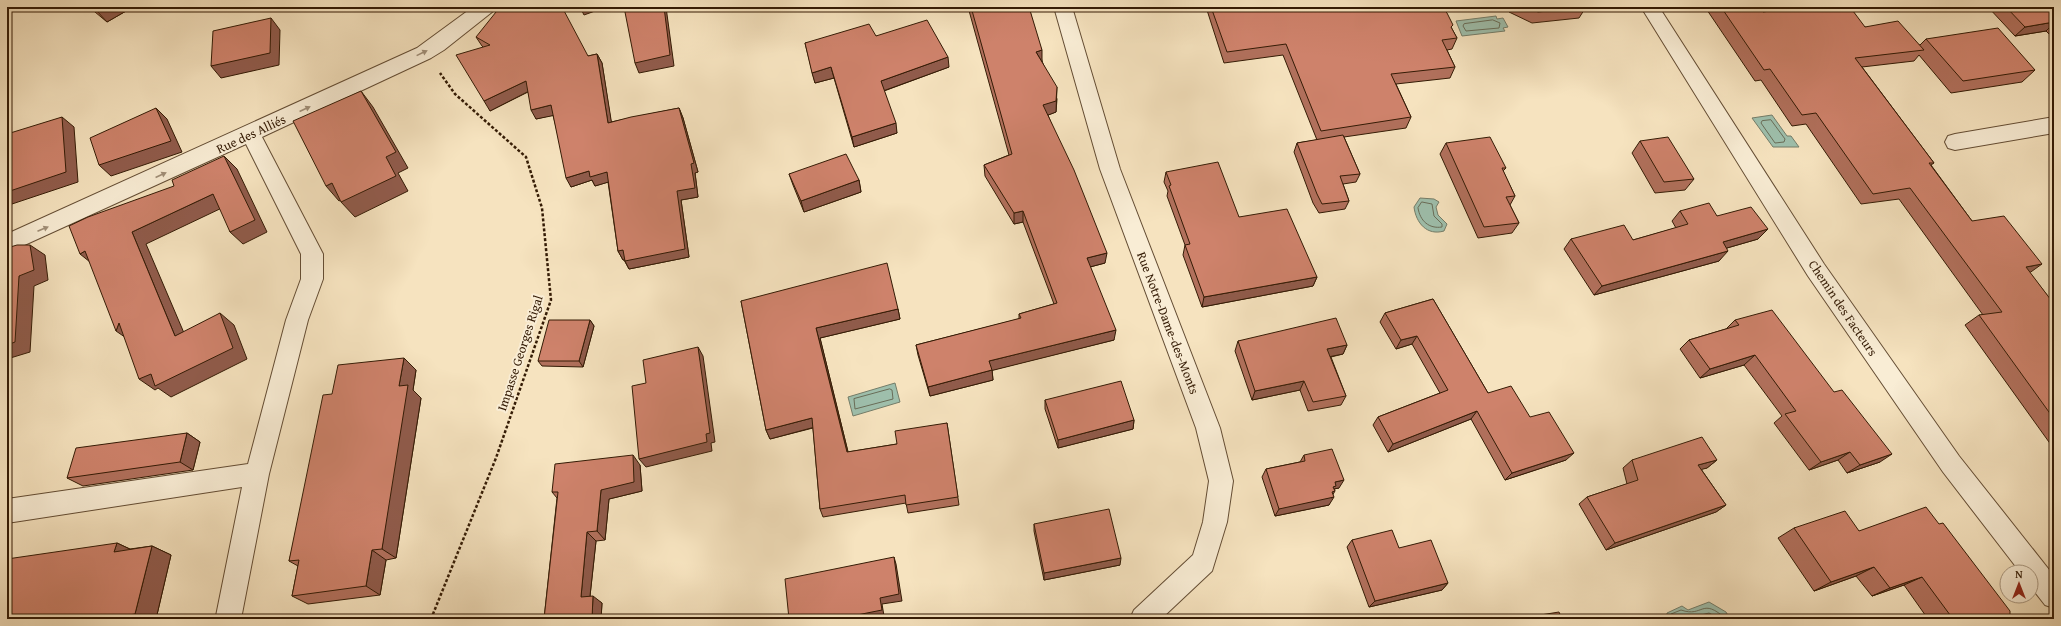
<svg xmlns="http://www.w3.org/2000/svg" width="2061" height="626" viewBox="0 0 2061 626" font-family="'Gentium Book Plus',serif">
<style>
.water{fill:#9ebfac;stroke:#747d69}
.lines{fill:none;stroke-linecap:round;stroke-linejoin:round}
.shore{stroke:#696d58;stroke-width:1}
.minor-casing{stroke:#644d34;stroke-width:2}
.path{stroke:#341b05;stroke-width:2.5;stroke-dasharray:3 2;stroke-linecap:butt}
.minor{fill:#f9edd5;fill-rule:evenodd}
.wall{fill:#b1705c;stroke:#341b05}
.shaded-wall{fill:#905b4b;stroke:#341b05}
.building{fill:#ce826b;stroke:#341b05}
.oneway{fill:#a08e77}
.labels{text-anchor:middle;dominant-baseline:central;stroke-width:4;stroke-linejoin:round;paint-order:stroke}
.street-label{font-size:13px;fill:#341b05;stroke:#f9edd5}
</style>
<rect width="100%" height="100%" fill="#f6e3bf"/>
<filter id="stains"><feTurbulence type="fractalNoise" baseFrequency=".005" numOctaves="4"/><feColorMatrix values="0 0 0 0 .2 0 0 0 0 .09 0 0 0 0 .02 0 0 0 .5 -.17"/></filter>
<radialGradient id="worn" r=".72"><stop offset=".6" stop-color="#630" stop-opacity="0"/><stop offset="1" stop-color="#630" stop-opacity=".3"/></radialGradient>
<g class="water">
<path d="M1496,16l1,3 6,-1 5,9 -5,1 2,3 -43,5 -6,-15z"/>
<path d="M1772,115l15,21h4l8,11h-26l-21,-29z"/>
<path d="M1420,198l14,1 5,3 -3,5 2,8 9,9 -3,7c-17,5 -28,-8 -30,-24z"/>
<path d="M895,383l5,19 -47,14 -5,-19z"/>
<path d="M1709,602l17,10 4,7h-63v-6l15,-7 6,4z"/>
</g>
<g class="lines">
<g class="shore">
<path d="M1493,20l7,3 -1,5 -33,3 -3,-5 1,-2z"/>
<path d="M1771,120l14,19 -1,3 -9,1 -14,-20 1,-2z"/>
<path d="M1422,202l10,2 2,12 8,8v3c-13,2 -22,-6 -24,-19z"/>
<path d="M890,389l2,1 1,9 -38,10 -1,-10z"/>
<path d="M1671,619v-5l10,-4c23,8 20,-14 45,9"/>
<path d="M1676,619l4,-3 9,2 20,-5 11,6"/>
</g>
<defs>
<g id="minor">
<path d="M473,7h21l-2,5 -48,38 -13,8 -169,79 61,117v25l-15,41 -39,154 -28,145h-24l-1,-3 26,-129 -235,36v-24l241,-35 38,-144 15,-41v-25l-55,-110 -239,109v-19l410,-186z"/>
<path d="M1054,7h18l48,162 100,259 13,53 -6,41 -15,49 -51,48h-31l4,-9 59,-55 10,-33 6,-41 -13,-53 -96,-259z"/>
<path d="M1641,7h18l165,257 135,192 95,120v32l-9,-3 -14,-18v-15h-11l-77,-100 -135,-196z"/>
<path d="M2054,117v16l-99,17 -7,-2 -3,-6 3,-6 7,-2z"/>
</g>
</defs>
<use href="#minor" class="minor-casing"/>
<path class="path" d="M431,619l65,-161 55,-158 -9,-92 -16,-51 -71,-63 -15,-21"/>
<use href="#minor" class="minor"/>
</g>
<g class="wall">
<path d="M89,7h44l-26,15z"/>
<path d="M968,7h61l13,54 15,38 -1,13 -8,3 57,148 -15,4 24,73 -122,30 1,10 -63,16 -12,-41 -2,-10 103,-26v-5l35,-10 -31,-82 -9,2 -29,-48 -1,-11 25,-10z"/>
<path d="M1206,7h236l9,20 6,11 -5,11 -5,1 8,17 -5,11 -54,6 15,33 -5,11 -62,9 16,37 -4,8 -13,2 6,17 -4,8 -26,4 -6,-10 -19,-51 3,-9 20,-3 -34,-85 -59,8z"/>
<path d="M1506,7h80l-7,11 -47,5 -23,-11z"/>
<path d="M1705,7h55l3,5 102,15 55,18 6,-6 109,31 -13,12 -71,11 -32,-38 -5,6 -52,6 72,96 -3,2 41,56 58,52 24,31v145l-89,-124 14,-10h4l-84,-116 -38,5 -55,-80 -14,2 -31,-46 -6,1z"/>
<path d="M1988,7h66v32l-8,-8 -31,5z"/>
<path d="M876,36l73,31 -65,24 13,42 -43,14 -20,-69 -19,5 -10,-40z"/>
<path d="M476,37l112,19 9,-2 5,9 9,59 68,-14 4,10 15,54 -3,1 3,24 -17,3 8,57 -60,12 -5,-9h-1l-5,-9 -10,-69 -13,4 -3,-6 -21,7 -18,-72 -17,4 -8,-27 -38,19 -7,-64 -1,-1z"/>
<path d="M1640,141l54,38 -9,11 -30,3 -23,-40z"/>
<path d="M1446,143l60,25 -3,3 12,25 -5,9 9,18 -7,10 -34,5 -38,-84z"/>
<path d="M1166,172l73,45 78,60 -4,9 -111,21 -19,-52 2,-10 -18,-49 1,-5 -4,-9z"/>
<path d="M789,174l70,6 2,12 -57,20 -11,-27z"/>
<path d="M1680,211l37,5 41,23 -31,9 -8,13 -125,34 -30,-46 7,-10 62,1 43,-12 -4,-7z"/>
<path d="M1433,299l55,94 42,24 36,43 -61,20 -34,-61 -83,33 -15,-27 5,-8 62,-24 -28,-49 -16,5 -16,-27 5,-9z"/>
<path d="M741,301l157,8 2,10 -80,19 28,114 49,-8 50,-21 12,82 -51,8 -2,-10 -83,14 -3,-8 -7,-81 -43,11 -4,-9z"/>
<path d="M590,320l4,6 -11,41 -41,-1 -4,-5z"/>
<path d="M1735,320l145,142 -33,11 -9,-13 -29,10 -35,-47 8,-7 -38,-51 -44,13 -20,-29 9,-9 37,-11z"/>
<path d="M1238,341l109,4 -4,9 -12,3 15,39 -5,9 -33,6 -8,-21 -48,10 -17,-49z"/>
<path d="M416,370l-3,20 8,8 -25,160 -10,2 -6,35 -72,9 -16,-8 6,-30 -9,-5 43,-167z"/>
<path d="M1045,400l89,20 -1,9 -75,19 -13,-39z"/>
<path d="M187,433l13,9 -7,28 -110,16 -16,-8z"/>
<path d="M1304,455l35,33 -5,1 -5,16 -54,11 -13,-39 4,-8 34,-7z"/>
<path d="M1632,460h85l-10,8 -6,1 25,36 -10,7 -110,38 -27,-46 8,-7 40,-13 -4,-16z"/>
<path d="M640,465l2,26 -33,8 -4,41 -9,1 -6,55 12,7 -1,16h-57l13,-121 -5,-6z"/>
<path d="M1034,524l86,41 -76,15 -10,-49z"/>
<path d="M1794,528l65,3 151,88h-82l-24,-34 -32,11 -16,-20 -42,15 -36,-53z"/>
<path d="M1352,540l47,8 49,35 -6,7 -73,17 -22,-60z"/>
<path d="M117,543l13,6 22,-3 19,9 -15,64h-149z"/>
</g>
<g class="shaded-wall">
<path d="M102,7h31l-26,15 -11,-12z"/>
<path d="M580,7h26l-22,8z"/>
<path d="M664,7h2l8,59 -35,7 -4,-10z"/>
<path d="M271,18l9,12 -1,35 -58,13 -10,-12z"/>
<path d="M2054,22v1l-8,8 -31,5 10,-9z"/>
<path d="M1042,50v12l-6,-10z"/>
<path d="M597,54l5,9 11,69 -5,-9z"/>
<path d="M948,57l1,10 -66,24 -2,-10z"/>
<path d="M831,67l3,11 -19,5 -3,-10z"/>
<path d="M526,81l5,9 -41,21 -6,-10z"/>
<path d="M1057,87l-1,25 -13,5v-12z"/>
<path d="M361,91l12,16 35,61 -10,5 10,18 -53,26 -14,-15 45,-45z"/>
<path d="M551,105l5,10 -20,4 -5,-9z"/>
<path d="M156,108l11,11 15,33 -71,24 -12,-11z"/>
<path d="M679,108l4,10 15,54 -3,1 3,24 -17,3 8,57 -60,12 -4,-8 52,-70z"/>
<path d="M62,117l12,10 4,55 -69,23v5l-2,1v-19z"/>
<path d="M896,123l1,10 -43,14 -2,-10z"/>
<path d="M224,156l13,13 30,63 -24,12 -13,-12z"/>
<path d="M589,171l18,1 5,9 -17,5 -3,-6 -21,7 -5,-9z"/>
<path d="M859,180l2,12 -57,20 -3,-11z"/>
<path d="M332,183l13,15 -6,3 -13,-15z"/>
<path d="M213,194l13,12 -80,38 44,103 -15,-11 -43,-104z"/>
<path d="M1023,211v11l-9,2v-11z"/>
<path d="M1768,229l-10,10 -45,13 10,-10z"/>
<path d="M30,245l15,10 3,25 -14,6 -4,66 -23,7v-14l12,-69z"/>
<path d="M623,250l5,9 -5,1 -5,-9z"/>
<path d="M85,251l10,15 -15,-12z"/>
<path d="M1728,251l-9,10 -125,34 8,-9z"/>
<path d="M1107,253l-2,10 -19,5 1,-10z"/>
<path d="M2042,264l-14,10 -2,-7z"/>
<path d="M1317,277l-4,9 -111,21 2,-10z"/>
<path d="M898,309l2,10 -80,19 30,122 -3,-8 -31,-124z"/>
<path d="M220,313l14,12 13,34 -76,38 -13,-9 -3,2 -16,-11z"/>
<path d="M590,320l4,6 -11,41 -4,-6z"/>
<path d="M119,323l13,19 -16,-11z"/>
<path d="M1116,330l-2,10 -124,31 -1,-10z"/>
<path d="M1417,336l-5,8 -16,5 5,-9z"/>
<path d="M1347,345l-4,9 -20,4 4,-9z"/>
<path d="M698,347l5,9 12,86 -4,1 1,8 -66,16 -7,-8 67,-25z"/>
<path d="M1755,355l-11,10 -44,13 10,-9z"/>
<path d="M404,358l12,12 -3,20 8,8 -25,160 -14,-9 17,-163z"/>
<path d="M992,370l1,10 -63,16 -2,-9z"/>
<path d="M1304,381l-4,9 -48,10 3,-9z"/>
<path d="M1477,411l-6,8 -83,33 5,-8z"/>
<path d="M812,418l3,9 -45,12 -4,-9z"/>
<path d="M1134,420l-1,9 -75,19v-8z"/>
<path d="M187,433l13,9 -7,28 -13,-8z"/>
<path d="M1850,452l-12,8 -29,10 12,-8z"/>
<path d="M1574,453l-8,7 -61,20 7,-7z"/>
<path d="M1892,454l-12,8 -33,11 13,-8z"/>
<path d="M633,455l7,10 2,26 -33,8 -4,41 -8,-9 4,-41z"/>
<path d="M1717,460l-10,8 -19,5 10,-8z"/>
<path d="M1344,480l-5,8 -5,1 1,2 -4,7 3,-1 -5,8 -54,11 4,-7 56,-27z"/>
<path d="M1726,505l-10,7 -110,38 9,-7z"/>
<path d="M587,532l9,9 -7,64 -8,-8z"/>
<path d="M117,543l19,9h-22z"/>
<path d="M152,546l19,9 -15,64h-9l-12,-5z"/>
<path d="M372,550l14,10 -6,35 -14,-9z"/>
<path d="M894,557l2,7 6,37 -20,3 2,12 -14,3h-33l43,-21z"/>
<path d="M1121,558l-1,7 -76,15v-7z"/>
<path d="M1874,567l-18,9 -42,15 17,-9z"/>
<path d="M1922,577l-18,8 -32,11 18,-8z"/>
<path d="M1448,583l-6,7 -73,17 6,-6z"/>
<path d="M593,596l9,7 -1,16h-9z"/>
</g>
<g class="building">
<path d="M92,7h10l-6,3z"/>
<path d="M500,7h62l26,49 9,-2 11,69 23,-6 48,-9 15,55 -3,1 4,24 -18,3 8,58 -60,12 -2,-11 -5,1 -11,-79 -17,5 -1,-6 -23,7 -15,-73 -20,5 -5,-29 -42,20 -28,-46 34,-10 -14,-8z"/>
<path d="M624,7h40l6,48 -35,8z"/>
<path d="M971,7h58l13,43 -6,2 21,35 -1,14 -13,4 31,65 33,83 -20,5 29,72 -127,31 3,9 -64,17 -12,-42 105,-27 -2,-4 38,-11 -34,-92 -9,2 -30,-48 28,-11z"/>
<path d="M1211,7h231l5,6 6,12 -2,2 6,11 -15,2 13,27 -64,7 20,43 -90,14 -35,-87 -59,8z"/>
<path d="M1527,7h59l-48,5z"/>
<path d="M1721,7h39l3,5 35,-5h52l15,20 33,-6 26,29 -69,8 79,105h-5l43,58 32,-5 38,48 -16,3 28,37v115l-75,-104 23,-3 -92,-124 -37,6 -57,-81 -14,2 -32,-46 -6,1z"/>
<path d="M2006,7h48v15l-29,5z"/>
<path d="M271,18l-1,35 -59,13 2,-35z"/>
<path d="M927,20l21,37 -67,24 15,42 -44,14 -21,-70 -19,6 -7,-30 64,-19 7,12z"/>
<path d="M1998,28l37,42 -72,11 -37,-42z"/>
<path d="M361,91l35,61 -10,5 10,19 -55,26 -9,-19 -6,3 -33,-65z"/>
<path d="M156,108l15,33 -72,24 -9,-27z"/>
<path d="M62,117l4,55 -59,20v-58z"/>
<path d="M1343,135l17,39 -20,2 9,25 -27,3 -5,-10 -20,-51z"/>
<path d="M1490,137l16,31h-4l13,28 -9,1 13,26 -35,4 -38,-84z"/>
<path d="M1668,137l26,42 -30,3 -24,-41z"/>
<path d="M846,154l13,26 -58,21 -12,-27z"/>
<path d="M224,156l31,64 -25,12 -17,-38 -81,38 43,104 45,-23 13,35 -78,38 -4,-12 -12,5 -20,-56 -3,8 -31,-80 -5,3 -11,-28 19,-9 86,-31 -2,-6z"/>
<path d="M1218,162l21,55 48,-8 30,68 -113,20 -19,-52 5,-1 -21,-58 2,-1 -5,-13z"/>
<path d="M1709,203l8,13 34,-9 17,22 -45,13 5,9 -126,35 -31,-47 53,-14 9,15 55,-16 -8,-13z"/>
<path d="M17,245h13l4,25 -15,6 -4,66 -8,3v-97z"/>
<path d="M887,263l11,46 -82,19 31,124 50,-8 -2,-13 52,-8 11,74 -52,8 -1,-10 -85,14 -8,-91 -46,12 -25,-129z"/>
<path d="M1433,299l55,94 23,-7 19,31 19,-5 25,41 -62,20 -35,-62 -84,33 -15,-27 70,-27 -31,-54 -16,4 -16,-27z"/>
<path d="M1772,310l62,82 8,-2 50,64 -32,11 -10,-13 -29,10 -36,-48 11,-3 -41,-56 -45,14 -21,-29 50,-15 -4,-5z"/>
<path d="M1336,318l11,27 -20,4 19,47 -33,6 -9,-21 -49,10 -17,-50z"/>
<path d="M549,320h41l-11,41h-41z"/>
<path d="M698,347l12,86 -4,1 1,8 -68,17 -7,-73 14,-3 -3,-23z"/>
<path d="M404,358l-5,28 9,-1 -26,164 -10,1 -6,36 -74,10 7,-36 -10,1 34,-166 9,-1 6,-29z"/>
<path d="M1121,381l13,39 -76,20 -13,-40z"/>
<path d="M187,433l-7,29 -113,16 9,-30z"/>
<path d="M1702,437l15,23 -19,5 28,40 -111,38 -28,-46 51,-17 -6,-20z"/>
<path d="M1332,449l12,31 -9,2 1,4 -3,1 2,4 -3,1 2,5 -55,12 -13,-40 39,-8 -1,-6z"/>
<path d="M633,455l1,27 -33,8 -4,41 -10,1 -6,65 12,-1 -1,23h-48l14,-127h-6l3,-28z"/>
<path d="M1926,507l13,17 4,-1 67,88v8h-57l-31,-42 -32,11 -16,-21 -43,15 -37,-54 51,-17 14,20z"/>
<path d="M1109,509l12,49 -77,15 -10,-49z"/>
<path d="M1392,530l7,18 32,-8 17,43 -73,18 -23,-61z"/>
<path d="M117,543l-3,9 38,-6 -17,68 -31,5h-97v-60z"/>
<path d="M894,557l5,37 -19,4 2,12 -45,9h-48l-4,-40z"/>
<path d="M1559,612l3,7h-46z"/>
</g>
<defs><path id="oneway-solid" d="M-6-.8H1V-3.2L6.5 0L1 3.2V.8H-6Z"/></defs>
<g class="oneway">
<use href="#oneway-solid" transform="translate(422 53) rotate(-26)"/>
<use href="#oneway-solid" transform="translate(305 109) rotate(-25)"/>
<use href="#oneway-solid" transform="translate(161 175) rotate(-25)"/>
<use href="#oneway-solid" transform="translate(43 229) rotate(-23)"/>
</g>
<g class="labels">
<g class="street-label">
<text transform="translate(251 134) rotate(-25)">Rue des Alliés</text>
<text transform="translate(1843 308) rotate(56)">Chemin des Facteurs</text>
<text transform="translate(1168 323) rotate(69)">Rue Notre-Dame-des-Monts</text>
<text transform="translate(520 353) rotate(-72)">Impasse Georges Rigal</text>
</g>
</g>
<rect width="2061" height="626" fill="none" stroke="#f6e3bf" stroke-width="24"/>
<rect x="8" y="8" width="2045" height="610" fill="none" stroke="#341b05" stroke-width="2"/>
<rect x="12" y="12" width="2037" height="602" fill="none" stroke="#341b05"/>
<g transform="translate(2019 584)"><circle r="19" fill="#f9edd5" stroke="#aa9982"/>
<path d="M0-3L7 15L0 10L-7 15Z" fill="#8f2418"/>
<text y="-6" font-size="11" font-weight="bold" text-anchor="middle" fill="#341b05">N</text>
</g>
<rect width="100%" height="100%" filter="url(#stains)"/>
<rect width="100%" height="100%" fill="url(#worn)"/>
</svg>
